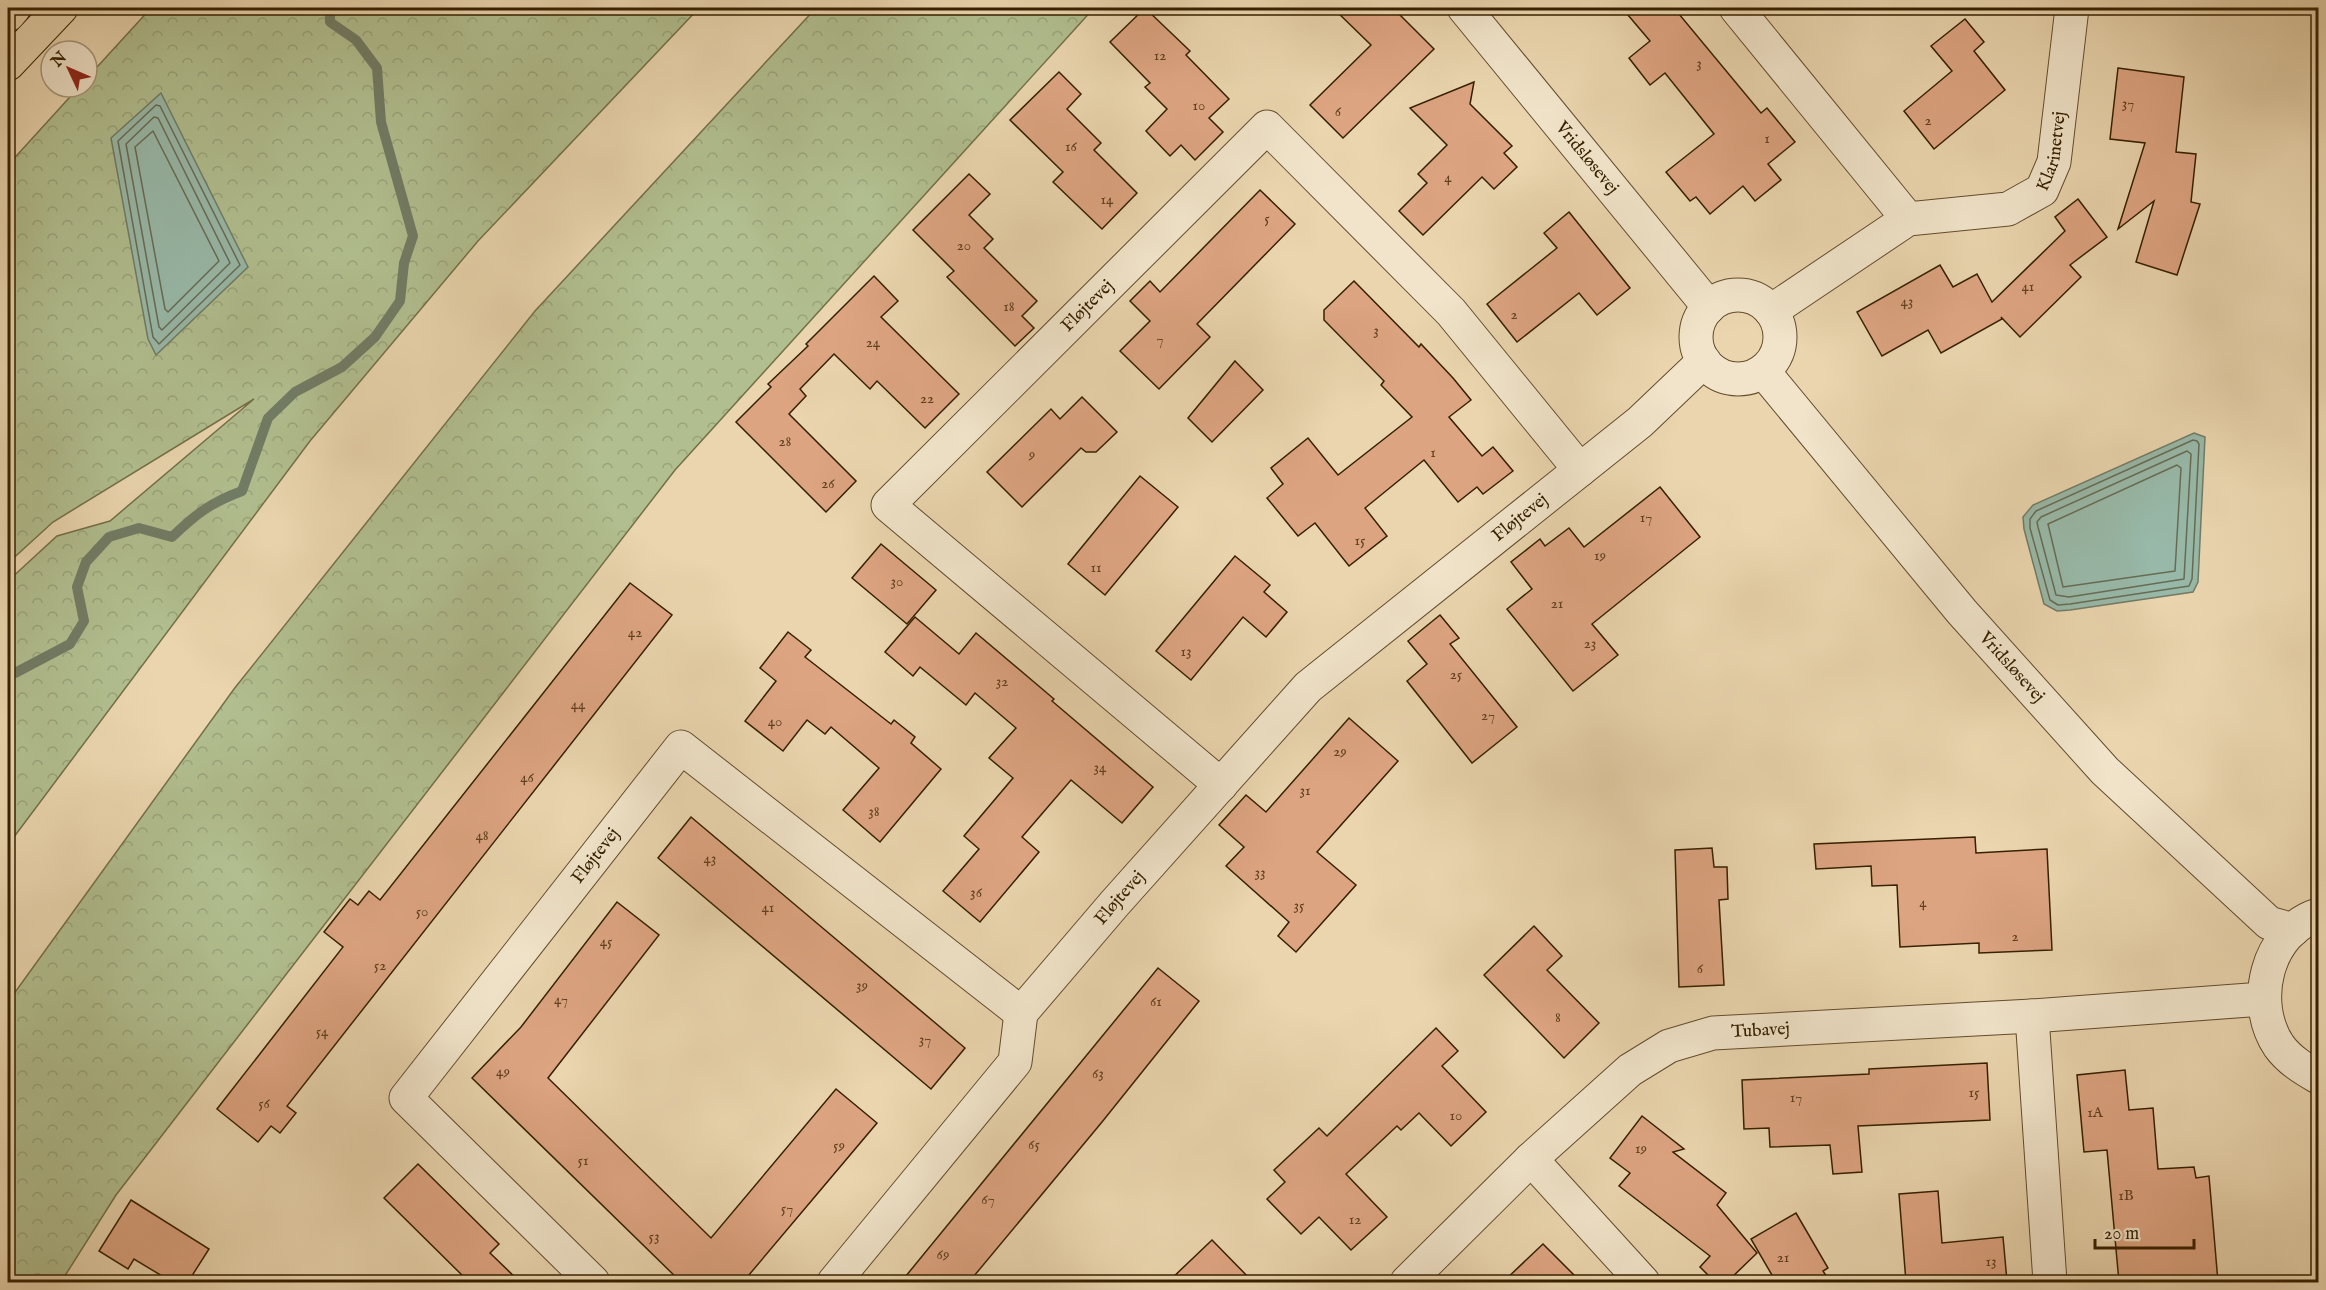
<svg xmlns="http://www.w3.org/2000/svg" width="2326" height="1290" viewBox="0 0 2326 1290" font-family="'IM FELL English',serif">
<style>
.forest{fill:url(#forest-crowns);stroke:#746f48;stroke-width:1.5}
.water{fill:#98b9a9;stroke:#717c65;stroke-width:1.5}
.lines{fill:none;stroke-linecap:round;stroke-linejoin:round}
.shore{stroke:#676c54;stroke-width:1.5}
.stream{stroke:#717c65;stroke-width:10}
.building{fill:#dda481;stroke:#362000;stroke-width:1.5}
.minor-casing{stroke:#634d2c;stroke-width:35}
.highway-casing{stroke:#362000;stroke-width:35}
.minor{stroke:#f1e4ca;stroke-width:33}
.highway{stroke:#ead5ae;stroke-width:33}
.labels{text-anchor:middle;dominant-baseline:central;stroke-width:4.5;stroke-linejoin:round;paint-order:stroke}
.number-label{font-size:15px;fill:#604120}
.street-label{font-size:18px;fill:#362000;stroke:#f1e4ca}
</style>
<defs>
<pattern id="forest-crowns" width="20" height="18" patternUnits="userSpaceOnUse" patternTransform="scale(1.5)"><rect width="20" height="18" fill="#b1be8f"/><path d="M2 6a3 3 0 1 1 6 0M12 15a3 3 0 1 1 6 0" fill="none" stroke="#99a37a"/></pattern>
</defs>
<rect width="100%" height="100%" fill="#ead5ae"/>
<filter id="stains"><feTurbulence type="fractalNoise" baseFrequency=".00333" numOctaves="4"/><feColorMatrix values="0 0 0 0 .2 0 0 0 0 .09 0 0 0 0 .02 0 0 0 .5 -.17"/></filter>
<radialGradient id="worn" r=".72"><stop offset=".6" stop-color="#630" stop-opacity="0"/><stop offset="1" stop-color="#630" stop-opacity=".3"/></radialGradient>
<g class="forest">
<path d="M151,8h548l-221,233 -168,200 -302,404v-264l49,-45 53,-15 144,-122 -201,123 -45,41v-398l71,-78h8v-9z"/>
<path d="M816,8h278l-419,462 -559,725 -55,87h-53v-280l226,-313 301,-378z"/>
</g>
<g class="water">
<path d="M161,93l87,174 -92,88 -8,-16 -37,-201z"/>
<path d="M2194,433l11,4 -7,145 -5,10 -123,18 -13,1 -13,-7 -20,-75 -1,-12 10,-12z"/>
</g>
<g class="lines">
<g class="shore">
<path d="M156,105l4,1 80,159 -81,79 -6,-7 -35,-196z"/>
<path d="M154,117l4,1 72,145 -68,67 -3,-3 -33,-183z"/>
<path d="M153,131l66,130 -51,51 -3,-3 -30,-162z"/>
<path d="M2193,440l4,1 2,3 -7,135 -3,7 -119,18 -12,1 -8,-5 -20,-72v-9l6,-8z"/>
<path d="M2187,451l4,3 -7,125 -115,18 -13,-2 -18,-68 -1,-5 4,-5z"/>
<path d="M2177,465l4,3 -6,103 -112,16 -15,-63z"/>
</g>
<path class="stream" d="M8,674l7,-1 55,-29 14,-23 -7,-34 9,-25 23,-25 30,-9 33,9c24,-23 38,-34 70,-46l26,-73 27,-26 47,-25 33,-30 25,-36 4,-38 9,-27 -32,-114 -4,-54 -21,-28 -26,-18v-14"/>
</g>
<g class="building">
<path d="M1145,8l45,43 -4,4 43,44 -20,19 14,14 -28,28 -14,-15 -11,11 -24,-25 21,-22 -22,-22 5,-4 -40,-41z"/>
<path d="M1333,8h60l41,41 -91,89 -33,-33 61,-60z"/>
<path d="M1622,8h52l87,105 6,-5 28,34 -27,22 13,16 -26,21 -12,-15 -33,28 -14,-17 -6,4 -24,-29 48,-38 -49,-61 -15,12 -21,-27 21,-17z"/>
<path d="M1965,19l19,23 -10,9 31,39 -71,59 -30,-38 48,-40 -21,-25z"/>
<path d="M2118,68l66,9 -8,75 20,2 -5,48 9,2 -23,71 -41,-13 18,-61 -36,28 27,-86 -35,-4z"/>
<path d="M1059,72l22,22 -14,15 34,34 -7,7 43,43 -35,36 -49,-47 10,-10 -53,-52z"/>
<path d="M1474,82l-4,22 42,42 -8,7 13,14 -23,22 -12,-12 -59,58 -24,-24 28,-28 -9,-9 29,-29 -37,-37z"/>
<path d="M969,174l21,20 -21,21 24,24 -9,9 53,53 -15,15 12,12 -19,18 -68,-69 7,-6 -41,-41z"/>
<path d="M1260,190l35,34 -98,100 13,13 -51,52 -39,-38 30,-30 -20,-20 20,-20 10,11z"/>
<path d="M2078,199l29,38 -37,28 11,12 -61,60 -19,-20 1,2 -61,34 -13,-23 -46,26 -25,-44 83,-47 13,22 24,-13 15,28 73,-71 -10,-14z"/>
<path d="M1569,212l61,76 -33,27 -18,-22 -62,49 -30,-38 70,-56 -13,-15z"/>
<path d="M874,276l24,25 -17,16 78,77 -34,34 -48,-47 -7,8 -36,-35 -34,35 6,7 -17,18 67,67 -30,31 -90,-90 35,-35 -3,-3 40,-38 -2,-2z"/>
<path d="M1354,281l65,66 2,-3 32,34 18,22 -22,17 33,39 11,-9 20,24 -30,23 -6,-7 -19,15 -34,-42 -59,48 22,28 -38,30 -34,-43 -17,13 -31,-38 16,-14 -12,-16 37,-30 30,37 74,-58 -31,-32 3,-4 -60,-61v-10z"/>
<path d="M1235,361l28,29 -51,52 -24,-24z"/>
<path d="M1082,397l35,35 -21,20h-10l-5,-4 -59,59 -35,-35 64,-63 9,10z"/>
<path d="M1140,476l38,31 -73,88 -37,-31z"/>
<path d="M1660,487l40,50 -108,87 26,31 -45,36 -66,-82 25,-20 -21,-27 29,-23 5,7 24,-18 15,19z"/>
<path d="M881,544l55,46 -29,34 -55,-46z"/>
<path d="M1235,556l35,29 -6,7 23,20 -21,25 -23,-20 -52,63 -35,-29z"/>
<path d="M630,583l42,32 -385,491 9,7 -16,20 -9,-7 -13,16 -41,-33 126,-162 -19,-15 26,-33 8,6 11,-14 11,9z"/>
<path d="M1440,615l19,23 -9,6 67,83 -45,36 -65,-82 20,-17 -19,-23z"/>
<path d="M915,617l44,37 17,-21 78,66 -2,2 101,86 -31,36 -51,-43 -49,57 17,15 -59,70 -37,-31 36,-42 -15,-13 49,-58 -24,-20 27,-30 -41,-35 -9,12 -46,-38 -7,9 -28,-24z"/>
<path d="M788,632l23,18 -6,7 86,67 3,-4 21,17 -4,6 30,26 -61,73 -37,-32 36,-42 -48,-41 -6,7 -18,-14 -24,31 -38,-30 31,-40 -16,-13z"/>
<path d="M1349,718l49,43 -81,91 39,33 -60,67 -18,-16 11,-14 -63,-56 18,-19 -25,-22 27,-30 20,17z"/>
<path d="M691,817l274,231 -34,41 -273,-231z"/>
<path d="M1975,837l1,16 71,-4 5,101 -73,3v-10l-79,4 -3,-62 -25,1 -1,-20 -55,3 -2,-25z"/>
<path d="M1712,848l2,19h13l1,32 -9,1 5,85 -45,2 -4,-137z"/>
<path d="M617,902l42,33 -111,143 163,160 125,-149 41,34 -134,159h-62l-209,-204 49,-51z"/>
<path d="M1534,926l28,30 -15,14 52,53 -35,35 -80,-83z"/>
<path d="M1158,968l41,33 -97,121 -133,160h-68z"/>
<path d="M1436,1028l22,23 -16,15 44,46 -35,34 -32,-33 -18,17 -4,-4 -51,48 41,43 -36,33 -32,-33 -18,17 -34,-35 18,-17 -11,-12 45,-42 8,8z"/>
<path d="M1987,1063l3,57 -132,6 4,46 -29,2 -3,-29 -60,2 -1,-19 -25,1 -2,-49 127,-6v-5z"/>
<path d="M2125,1070l4,40 24,-2 5,61 36,-2 2,11 13,-2 9,106h-99l-12,-132 -23,2 -7,-77z"/>
<path d="M1642,1116l42,33 -11,3 53,41 -9,12 40,48 -30,29h-12l-15,-15 10,-11 -91,-70 11,-13 -20,-15z"/>
<path d="M418,1164l81,80 -9,9 30,29h-51l-85,-84z"/>
<path d="M1938,1191l4,52 61,-6 4,44 -101,1 -7,-88z"/>
<path d="M131,1200l78,49 -21,33h-16l-38,-23 -6,10 -29,-18z"/>
<path d="M1796,1213l32,55 -5,3 7,11h-54l-25,-43z"/>
<path d="M1212,1240l41,42h-85z"/>
<path d="M1543,1244l38,38h-78z"/>
</g>
<g class="lines">
<defs>
<g id="minor">
<path id="s1" d="M1464,8l245,299"/>
<path d="M1736,8l172,211"/>
<circle cx="1738" cy="337" r="42"/>
<path id="s2" d="M1771,311l137,-92 100,-10 34,-19 12,-28 18,-154"/>
<path id="s3" d="M1763,371l199,241 143,159 164,152 24,7"/>
<path id="s4" d="M1221,785l-333,-280 379,-378 184,185 129,158"/>
<path d="M2318,915c-52,17 -68,88 -39,131 10,14 25,23 39,31"/>
<path d="M2032,1016l18,266"/>
<path d="M1531,1159l112,123"/>
<path id="s5" d="M593,1282l-187,-184 275,-351 340,266"/>
<path id="s6" d="M834,1282l181,-220 6,-49 94,-110 193,-216 332,-265 64,-61"/>
<path id="s7" d="M1407,1282l124,-123 99,-89 39,-24 44,-13 319,-17 231,-17"/>
</g>
<g id="highway">
<path d="M8,15l6,-7"/>
<path d="M8,64l53,-56"/>
</g>
</defs>
<use href="#minor" class="minor-casing"/>
<use href="#highway" class="highway-casing"/>
<use href="#minor" class="minor"/>
<use href="#highway" class="highway"/>
</g>
<g class="labels">
<g class="number-label">
<text x="1160" y="55">12</text>
<text x="1699" y="63">3</text>
<text x="2128" y="103">37</text>
<text x="1199" y="105">10</text>
<text x="1338" y="111">6</text>
<text x="1928" y="120">2</text>
<text x="1767" y="138">1</text>
<text x="1071" y="146">16</text>
<text x="1448" y="177">4</text>
<text x="1107" y="199">14</text>
<text x="1267" y="218">5</text>
<text x="964" y="245">20</text>
<text x="2028" y="286">41</text>
<text x="1907" y="301">43</text>
<text x="1009" y="306">18</text>
<text x="1514" y="314">2</text>
<text x="1376" y="330">3</text>
<text x="1160" y="339">7</text>
<text x="873" y="342">24</text>
<text x="927" y="398">22</text>
<text x="785" y="441">28</text>
<text x="1433" y="452">1</text>
<text x="1032" y="454">9</text>
<text x="828" y="483">26</text>
<text x="1646" y="517">17</text>
<text x="1360" y="540">15</text>
<text x="1600" y="555">19</text>
<text x="1096" y="567">11</text>
<text x="897" y="581">30</text>
<text x="1557" y="603">21</text>
<text x="635" y="632">42</text>
<text x="1590" y="643">23</text>
<text x="1186" y="651">13</text>
<text x="1456" y="674">25</text>
<text x="1002" y="681">32</text>
<text x="578" y="704">44</text>
<text x="1488" y="715">27</text>
<text x="775" y="721">40</text>
<text x="1340" y="751">29</text>
<text x="1100" y="767">34</text>
<text x="527" y="777">46</text>
<text x="1305" y="790">31</text>
<text x="874" y="811">38</text>
<text x="482" y="835">48</text>
<text x="710" y="858">43</text>
<text x="1260" y="872">33</text>
<text x="976" y="892">36</text>
<text x="1923" y="902">4</text>
<text x="1299" y="905">35</text>
<text x="768" y="907">41</text>
<text x="422" y="911">50</text>
<text x="2015" y="936">2</text>
<text x="606" y="941">45</text>
<text x="380" y="965">52</text>
<text x="1700" y="968">6</text>
<text x="862" y="985">39</text>
<text x="561" y="999">47</text>
<text x="1156" y="1001">61</text>
<text x="1558" y="1017">8</text>
<text x="322" y="1031">54</text>
<text x="925" y="1039">37</text>
<text x="503" y="1071">49</text>
<text x="1098" y="1073">63</text>
<text x="1974" y="1092">15</text>
<text x="1796" y="1097">17</text>
<text x="264" y="1103">56</text>
<text x="2095" y="1112">1A</text>
<text x="1456" y="1115">10</text>
<text x="1034" y="1144">65</text>
<text x="839" y="1145">59</text>
<text x="1641" y="1148">19</text>
<text x="583" y="1160">51</text>
<text x="2126" y="1195">1B</text>
<text x="988" y="1199">67</text>
<text x="787" y="1208">57</text>
<text x="1355" y="1219">12</text>
<text x="654" y="1236">53</text>
<text x="943" y="1254">69</text>
<text x="1783" y="1257">21</text>
<text x="1991" y="1261">13</text>
</g>
<g class="street-label">
<text stroke="none"><textPath href="#s2" startOffset="345">Klarinetvej</textPath></text>
<text stroke="none"><textPath href="#s1" startOffset="194">Vridsløsevej</textPath></text>
<text stroke="none"><textPath href="#s4" startOffset="717">Fløjtevej</textPath></text>
<text stroke="none"><textPath href="#s6" startOffset="1040">Fløjtevej</textPath></text>
<text stroke="none"><textPath href="#s3" startOffset="387">Vridsløsevej</textPath></text>
<text stroke="none"><textPath href="#s5" startOffset="570">Fløjtevej</textPath></text>
<text stroke="none"><textPath href="#s6" startOffset="486">Fløjtevej</textPath></text>
<text stroke="none"><textPath href="#s7" startOffset="447">Tubavej</textPath></text>
</g>
</g>
<rect width="2326" height="1290" fill="none" stroke="#ead5ae" stroke-width="30"/>
<rect x="9" y="9" width="2308" height="1272" fill="none" stroke="#362000" stroke-width="3"/>
<rect x="15" y="15" width="2296" height="1260" fill="none" stroke="#362000" stroke-width="1.5"/>
<g transform="translate(69 69) rotate(314)"><circle r="28" fill="#f1e4ca" stroke="#a69679" stroke-width="1.5"/>
<path d="M0-4.5L10 22L0 15L-10 22Z" fill="#8f2418"/>
<text y="-9" font-size="16" font-weight="bold" text-anchor="middle" fill="#362000">N</text>
</g>
<path d="M2095 1239v9h99v-9" fill="none" stroke="#362000" stroke-width="3"/>
<text x="2104" y="1239" font-size="18" fill="#362000" stroke="#f1e4ca" stroke-width="4.5" paint-order="stroke">20 m</text>
<rect width="100%" height="100%" filter="url(#stains)"/>
<rect width="100%" height="100%" fill="url(#worn)"/>
</svg>
